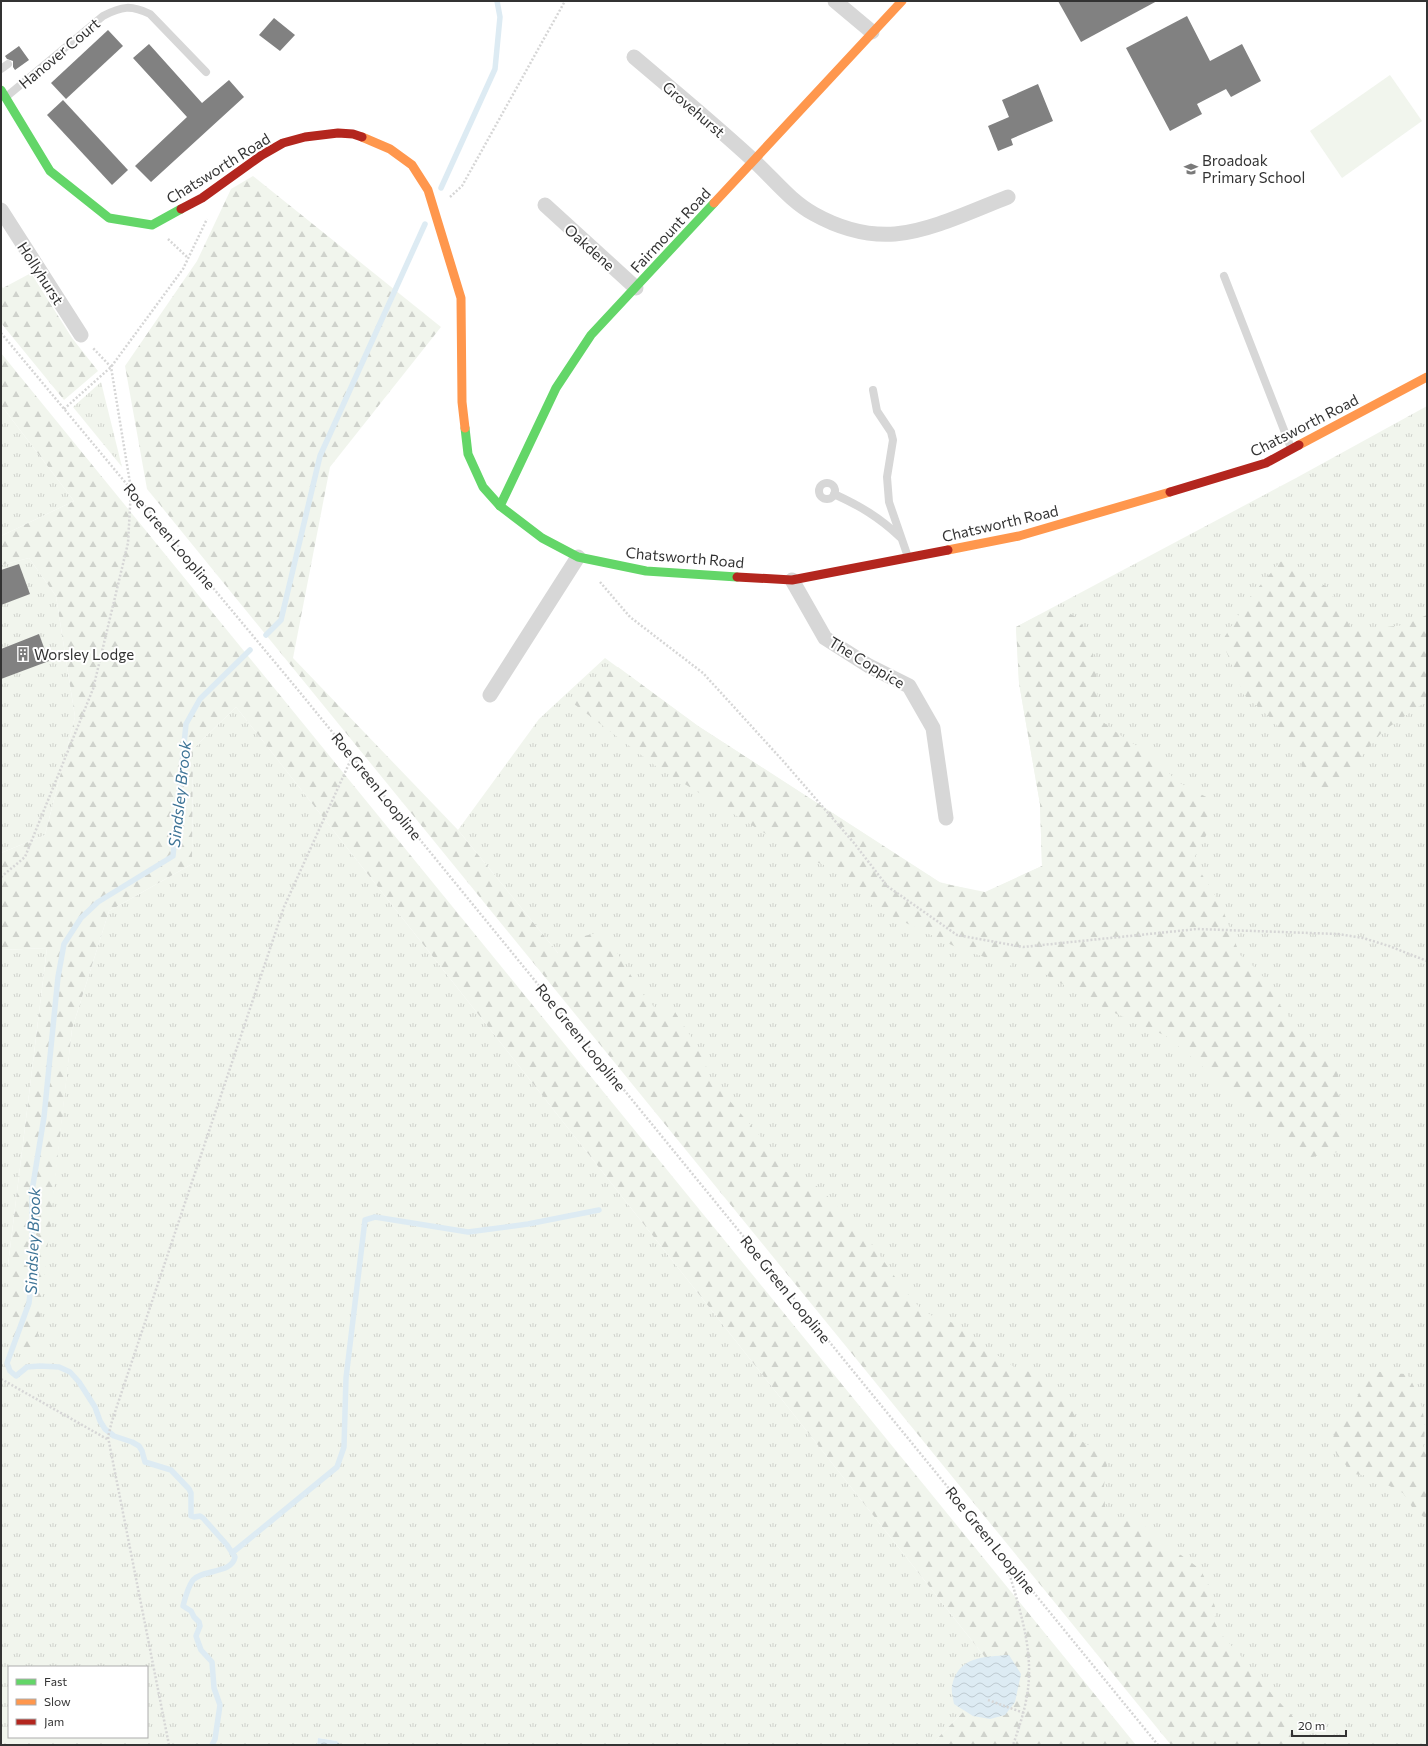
<svg xmlns="http://www.w3.org/2000/svg" width="1428" height="1746" viewBox="0 0 1428 1746" font-family="Commissioner,sans-serif">
<style>
.grass{fill:url(#grass-tufts);fill-rule:evenodd}
.forest{fill:url(#forest-firs)}
.pitch{fill:#f1f5ed}
.water{fill:url(#water-waves)}
.lines{fill:none;stroke-linecap:round;stroke-linejoin:round}
.stream{stroke:#ddebf3;stroke-width:5.5}
.building{fill:#818181}
.path{stroke:#d6d6d6;stroke-width:2.5;stroke-dasharray:2 2;stroke-linecap:butt}
.lane{stroke:#d7d7d7;stroke-width:8}
.street{stroke:#d7d7d7;stroke-width:15}
.fast{stroke:#63d668;stroke-width:9}
.slow{stroke:#ff974d;stroke-width:9}
.jam{stroke:#b3261e;stroke-width:9}
.labels{text-anchor:middle;dominant-baseline:central;stroke-width:4;stroke-linejoin:round;paint-order:stroke}
.street-label{font-size:15px;fill:#333;stroke:#fff}
.poi-label{font-size:15px;fill:#333;stroke:#fff;text-anchor:start}
.water-label{font-size:16px;font-style:italic;fill:#3f7597;stroke:#fff}
</style>
<defs>
<pattern id="grass-tufts" width="24" height="20" patternUnits="userSpaceOnUse"><rect width="24" height="20" fill="#f1f5ed"/><path d="M3 7l-1-3M5 7V3M7 7l1-3M15 17l-1-3M17 17v-4M19 17l1-3" fill="none" stroke="#cfd2cc"/></pattern>
<pattern id="forest-firs" width="22" height="20" patternUnits="userSpaceOnUse"><rect width="22" height="20" fill="#f1f5ed"/><path d="M5 1l3.5 6h-7zM16 11l3.5 6h-7z" fill="#cfd2cc"/></pattern>
<pattern id="water-waves" width="16" height="10" patternUnits="userSpaceOnUse"><rect width="16" height="10" fill="#ddebf3"/><path d="M0 5q4-4 8 0t8 0" fill="none" stroke="#becad1"/></pattern>
</defs>
<rect width="100%" height="100%" fill="#fff"/>
<g class="grass">
<path d="M101,382l21,85 -49,-60z"/>
<path d="M1,405l73,96 -73,35z"/>
<path d="M1427,406v1339h-225l-744,-915 81,-111 66,-61 93,68 241,156 45,11 58,-27 -2,-62 -21,-121 -3,-56 280,-149z"/>
<path d="M29,558l27,38 19,121 -30,118 -44,18v-288z"/>
<path d="M236,707l763,968 -68,70h-590l-4,-4 -19,-3 -1,7h-316v-795l46,-2 -39,317 27,86 37,-322 37,-118 83,-47 1,-115zM9,1667h138v70h-138z"/>
</g>
<g class="forest">
<path d="M253,176l188,151 -111,140 -37,191 165,172 100,123 7,-12 35,-9 18,22 23,38 13,15 21,5 29,45 5,22 15,15 42,49 18,28 21,7 17,12 51,56 32,45 15,17 14,9 15,4 16,9 12,11 40,28 24,5 31,29 3,13 -2,20 15,9 20,7 -4,34 1,20 6,11 31,6 25,27 14,5 19,14 7,13 9,28 -2,11 6,12 28,31 11,16 60,65h-148l-1024,-1256 -22,-123 72,-105 34,-72z"/>
<path d="M31,273l41,65 26,33 -34,29 -63,-77v-37l2,2z"/>
<path d="M1,353l1135,1392h-205l68,-70 -763,-968 -43,42 -1,115 -83,47 -37,118 -36,322 -26,-7 -2,-79 39,-317 -46,2v-97l44,-18 30,-118 -19,-121 -27,-38 -28,7v-29l73,-35 -73,-96z"/>
<path d="M1281,561l22,15 23,10 17,25 9,20 52,-6 23,-10v86l-44,30 -47,55 -16,3 -13,-5 -8,-29 -26,-35 -29,-25 -22,-54 28,-44z"/>
<path d="M1059,607l20,12 13,29 4,26 3,45 25,19 31,19 21,24 34,18v29l-17,32 28,45 19,50 20,17 20,33 27,35 31,32 5,79 -37,7 -37,-36 -37,-26 -29,-29 -37,-31 -58,-26 -97,-55 1,11 -52,-17 -85,-41 -40,-39 -30,-11 -148,-91 -83,-63 3,-11c18,-10 17,-21 41,-26l80,59 243,157 44,9 57,-26 -2,-62 -21,-121 -3,-56 21,-11z"/>
<path d="M1368,1370l20,3 19,1c15,23 21,48 16,75l4,8v10l-4,2 -3,8 7,9v34l-15,-13 -9,-14 -33,-17 -16,-2 -17,-19 -5,-11 3,-16 20,-25z"/>
</g>
<path class="pitch" d="M1390,75l32,46 -80,57 -32,-47z"/>
<g class="water">
<path d="M1009,1655l12,19 -6,28 -10,13 -15,4 -17,-3 -19,-12c-1,-6 -3,-13 -2,-18 6,-30 32,-29 57,-31z"/>
<path d="M318,1738l19,3 4,4h-24z"/>
</g>
<g class="lines">
<g class="stream">
<path d="M441,188l54,-119 5,-52 -3,-16"/>
<path d="M266,635l15,-15 39,-164 105,-232"/>
<path d="M232,1553l105,-86 7,-20 2,-69 19,-158 10,-3 93,15 60,-8 71,-14"/>
<path d="M212,1745l3,-6 5,-34 -6,-17 -2,-26 -11,-12 -4,-11 -1,-3 4,-10 -1,-4 -5,-5 -3,-6 -8,-5c2,-8 5,-19 10,-26 10,-11 39,-6 42,-23l-8,-12 -24,-27 -3,-2 -6,1 -3,-1v-23l-2,-4 -18,-19 -26,-8 -3,-11 -3,-5 -7,-4 -18,-6 -9,-7 -5,-8 -5,-14 -16,-25 -9,-10 -11,-5 -19,-1 -13,1 -11,9 -6,-5 -3,-8 22,-60 3,-28v-84l12,-74 14,-140 6,-33 17,-26 17,-16 75,-46 13,-132 14,-25 50,-49"/>
</g>
</g>
<g class="building">
<path d="M1058,1h99l-76,41z"/>
<path d="M1187,16l23,45 32,-17 19,37 -30,16 -5,-8 -29,15 5,10 -32,17 -44,-83z"/>
<path d="M274,18l21,17 -15,16 -21,-16z"/>
<path d="M108,30l15,16 -57,53 -15,-16z"/>
<path d="M149,44l53,59 27,-23 15,17 -93,85 -16,-16 52,-49 -54,-59z"/>
<path d="M19,46l10,14 -14,10 -2,-3v-6l-6,-2 -2,-3z"/>
<path d="M1038,84l15,37 -42,18 2,6 -15,6 -10,-25 21,-9 -7,-17z"/>
<path d="M63,100l65,70 -16,15 -65,-70z"/>
<path d="M19,564l11,30 -29,11v-35z"/>
<path d="M39,634l10,27 -48,18v-30z"/>
</g>
<g class="lines">
<g class="path">
<path d="M450,197l12,-11 103,-185"/>
<path d="M168,239l20,19"/>
<path d="M1,333l297,357 860,1055"/>
<path d="M64,409l47,-42 72,-98 24,-50"/>
<path d="M600,582l30,35 73,56 81,89 70,81 33,43 70,49 66,12 174,-18 141,5 25,4 26,8 38,15"/>
<path d="M1,877l24,-20 68,-168 35,-146 3,-54 -20,-122 -19,-20"/>
<path d="M1,1379l106,60"/>
<path d="M1005,1559c10,35 25,77 24,114 0,25 -8,49 -16,72"/>
<path d="M988,1700l36,13"/>
<path d="M169,1745l-61,-308 4,-16 172,-514 68,-150"/>
</g>
<g class="lane">
<path d="M1,69l7,-5"/>
<path d="M6,97l97,-81c19,-10 28,-11 47,-2l56,58"/>
<path d="M1224,276l67,172"/>
<path d="M873,390l4,21 14,21 2,8 -6,37 2,25 19,55"/>
<circle cx="827" cy="491" r="8"/>
<path d="M834,494c26,12 45,23 66,43"/>
</g>
<g class="street">
<path d="M835,1l37,31"/>
<path d="M634,57c40,34 80,67 119,103 20,18 37,41 61,54 25,14 53,22 81,20 36,-3 79,-24 113,-37"/>
<path d="M545,205l91,83"/>
<path d="M1,210l80,125"/>
<path d="M792,580l33,58 44,28 40,20 24,42 13,90"/>
<path d="M490,695l88,-138"/>
</g>
<g class="fast">
<path d="M1,90l49,81 59,47 43,7 29,-16"/>
<path d="M465,428l3,26 15,33 17,19 42,32 36,19 68,14 91,6"/>
<path d="M500,506l56,-118 35,-53 123,-132"/>
</g>
<g class="slow">
<path d="M362,137l28,12 22,16 16,25 33,108 1,104 3,26"/>
<path d="M714,203l188,-202"/>
<path d="M1299,445l128,-68"/>
<path d="M948,550l71,-14 151,-44"/>
</g>
<g class="jam">
<path d="M181,209l21,-11 60,-43 21,-12 22,-6 33,-4 15,1 9,3"/>
<path d="M1170,492l96,-29 33,-18"/>
<path d="M737,577l55,3 156,-30"/>
</g>
</g>
<defs>
<symbol id="school-bare" viewBox="-9 -9 18 18"><path d="M0-5L7-2L0 1L-7-2ZM-4 1L0 2.5L4 1V4Q0 6-4 4Z" fill="#7a7a7a" stroke="#fff" stroke-width="2.5" paint-order="stroke"/></symbol>
<symbol id="building-bare" viewBox="-9 -9 18 18"><path d="M-4-6H4V6H1V3H-1V6H-4ZM-2.5-4.3h1.7v1.8h-1.7ZM.8-4.3h1.7v1.8H.8ZM-2.5-1h1.7V.8h-1.7ZM.8-1h1.7V.8H.8Z" fill="#7a7a7a" stroke="#fff" stroke-width="2.5" paint-order="stroke"/></symbol>
</defs>
<g fill-rule="evenodd">
<use href="#school-bare" x="1181" y="159" width="20" height="20"/>
<use href="#building-bare" x="13" y="644" width="20" height="20"/>
</g>
<g class="labels">
<g class="street-label">
<text transform="translate(59 53) rotate(-40)">Hanover Court</text>
<text transform="translate(694 109) rotate(41)">Grovehurst</text>
<text transform="translate(218 168) rotate(-32)">Chatsworth Road</text>
<text transform="translate(670 230) rotate(-47)">Fairmount Road</text>
<text transform="translate(590 247) rotate(42)">Oakdene</text>
<text transform="translate(41 273) rotate(57)">Hollyhurst</text>
<text transform="translate(1304 425) rotate(-27)">Chatsworth Road</text>
<text transform="translate(1000 523) rotate(-13)">Chatsworth Road</text>
<text transform="translate(170 536) rotate(50)">Roe Green Loopline</text>
<text transform="translate(685 557) rotate(5)">Chatsworth Road</text>
<text transform="translate(867 662) rotate(31)">The Coppice</text>
<text transform="translate(377 786) rotate(51)">Roe Green Loopline</text>
<text transform="translate(581 1037) rotate(51)">Roe Green Loopline</text>
<text transform="translate(786 1289) rotate(51)">Roe Green Loopline</text>
<text transform="translate(991 1540) rotate(51)">Roe Green Loopline</text>
</g>
<g class="poi-label">
<text x="1202" y="160">Broadoak<tspan x="1202" dy="17">Primary School</tspan></text>
<text x="34" y="654">Worsley Lodge</text>
</g>
<g class="water-label">
<text transform="translate(179 794) rotate(-84)">Sindsley Brook</text>
<text transform="translate(32 1241) rotate(-88)">Sindsley Brook</text>
</g>
</g>
<rect width="1428" height="1746" fill="none" stroke="#333333" stroke-width="4"/>
<rect x="8" y="1666" width="140" height="72" fill="#ffffff" stroke="#adadad"/>
<rect x="16" y="1679" width="20" height="6" fill="#63d668" stroke="#adadad"/>
<text x="44" y="1686" font-size="12" fill="#333333">Fast</text>
<rect x="16" y="1699" width="20" height="6" fill="#ff974d" stroke="#adadad"/>
<text x="44" y="1706" font-size="12" fill="#333333">Slow</text>
<rect x="16" y="1719" width="20" height="6" fill="#b3261e" stroke="#adadad"/>
<text x="44" y="1726" font-size="12" fill="#333333">Jam</text>
<path d="M1292 1730v6h54v-6" fill="none" stroke="#333333" stroke-width="2"/>
<text x="1298" y="1730" font-size="12" fill="#333333" stroke="#ffffff" stroke-width="3" paint-order="stroke">20 m</text>
</svg>
